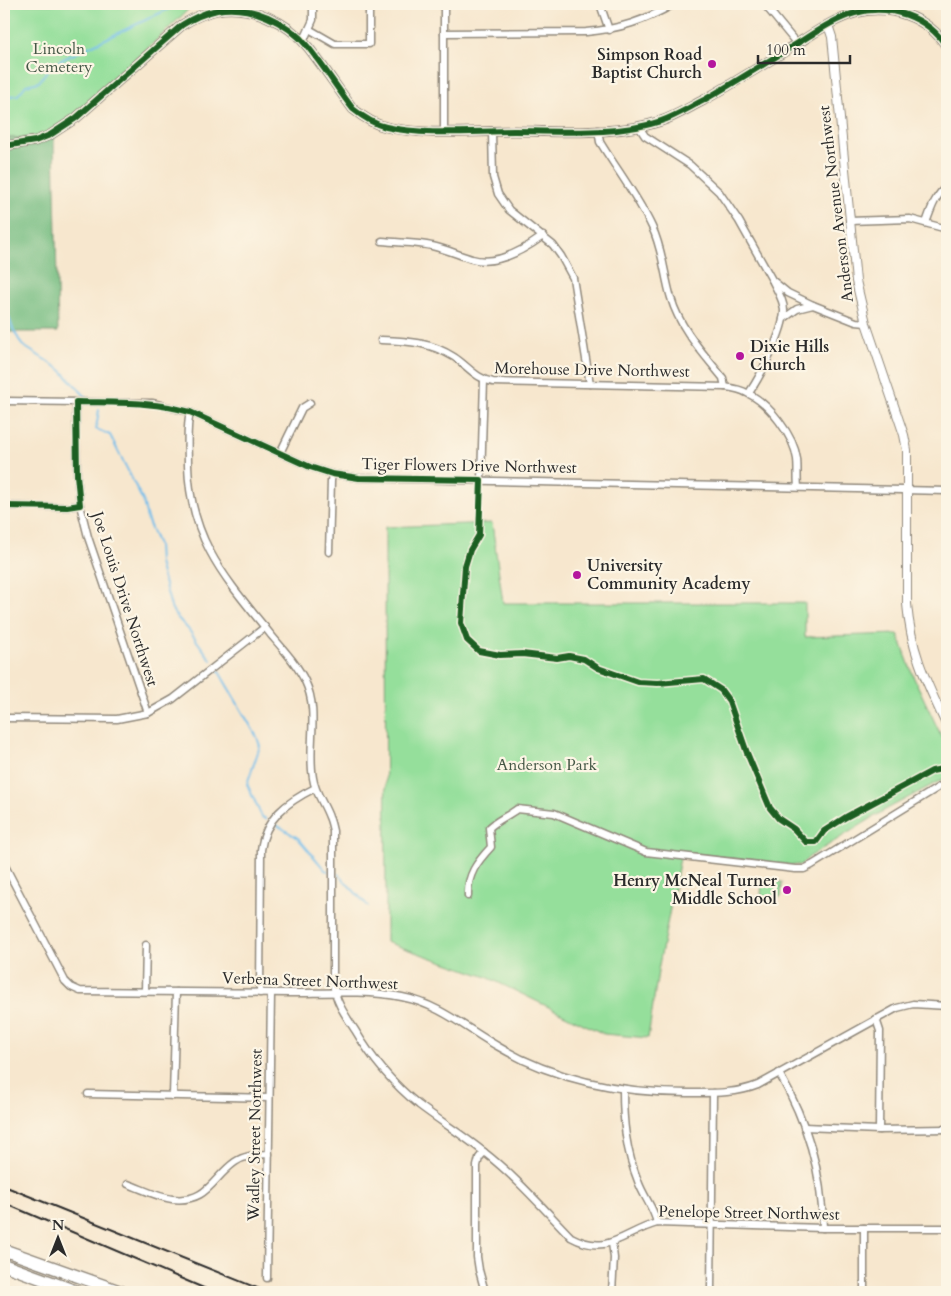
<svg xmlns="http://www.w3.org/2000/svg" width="951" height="1296" viewBox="0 0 951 1296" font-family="Cardo,serif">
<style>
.green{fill:#95df9b;stroke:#608563}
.forest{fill:#78be83;stroke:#527457}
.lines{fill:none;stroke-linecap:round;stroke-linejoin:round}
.stream{stroke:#71beeb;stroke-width:2}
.minor-casing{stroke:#91897c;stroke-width:9}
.tertiary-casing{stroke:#91897c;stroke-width:10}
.secondary-casing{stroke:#91897c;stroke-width:11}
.motorway-casing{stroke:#91897c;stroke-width:14}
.minor{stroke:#fff;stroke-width:6}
.tertiary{stroke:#fff;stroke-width:8}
.secondary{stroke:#fff;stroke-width:9}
.motorway{stroke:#fff;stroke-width:11}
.rail{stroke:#2b2b2b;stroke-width:2}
.cycleway-casing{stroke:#fcf5e5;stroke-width:9}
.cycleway{stroke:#1b5e20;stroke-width:6}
.poi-dot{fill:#b5179e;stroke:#fcf5e5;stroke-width:2}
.labels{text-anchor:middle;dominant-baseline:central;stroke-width:4.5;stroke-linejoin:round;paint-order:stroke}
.park-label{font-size:16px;fill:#465847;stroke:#fcf5e5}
.poi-label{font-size:16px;font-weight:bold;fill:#2b2b2b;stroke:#fcf5e5;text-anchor:end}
.street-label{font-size:16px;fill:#2b2b2b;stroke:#fcf5e5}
</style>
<rect width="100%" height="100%" fill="#fcf5e5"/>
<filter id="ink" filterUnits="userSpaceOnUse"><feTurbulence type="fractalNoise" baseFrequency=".02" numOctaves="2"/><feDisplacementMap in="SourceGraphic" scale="10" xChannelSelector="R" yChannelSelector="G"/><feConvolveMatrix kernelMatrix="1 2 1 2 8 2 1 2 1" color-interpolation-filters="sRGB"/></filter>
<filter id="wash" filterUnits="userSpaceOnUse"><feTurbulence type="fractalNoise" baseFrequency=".0096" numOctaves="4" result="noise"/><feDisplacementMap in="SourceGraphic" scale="20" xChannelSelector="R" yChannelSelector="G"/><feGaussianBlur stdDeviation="1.12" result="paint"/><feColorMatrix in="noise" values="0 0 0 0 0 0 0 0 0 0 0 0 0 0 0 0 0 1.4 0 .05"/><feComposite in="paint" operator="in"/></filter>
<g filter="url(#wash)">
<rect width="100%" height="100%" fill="#f7e7ce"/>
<g class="green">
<path d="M4,4h187v3l-137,131h-50z"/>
<path d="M492,523l11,80h302v34l93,-3 16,44 33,70v29l-62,33 -76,47 -8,8h-10l-110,-12 -22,112 -11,73 -44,-4 -117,-57 -101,-35 -1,-415z"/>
<path d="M762,881l20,1 -1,15 -20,-1z"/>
</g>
<path class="forest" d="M4,138h50l4,194h-54z"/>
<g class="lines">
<g class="stream">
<path d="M4,97l14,-2 8,-10 13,-3 12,-17 128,-61"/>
<path d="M4,303l9,26 9,16 39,25 25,27"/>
<path d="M99,410l-3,19 14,6 33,66 4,18 11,26 1,18 12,44 4,8 13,14 23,31"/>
<path d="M218,670l39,67 3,9 -13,38 15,33 4,2"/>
<path d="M275,824l23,14 27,32 3,1"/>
<path d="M338,874l30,32"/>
</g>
</g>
</g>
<g filter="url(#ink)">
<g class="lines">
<defs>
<g id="minor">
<path d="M600,4l9,26"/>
<path d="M764,4l33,40"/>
<path d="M309,29l26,15h34v-40"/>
<path d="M444,33l142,-1c34,-3 58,-11 88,-28"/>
<path d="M303,42l10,-22v-16"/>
<path d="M639,127l6,9 45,29 29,27 20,29 33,59 16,13 25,12 43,17 10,1"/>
<path d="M598,130l2,12c17,28 38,55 52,85 11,23 12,48 19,71 9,31 32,55 52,80l2,9"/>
<path d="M492,131l1,46 5,17 11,16 44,35 8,11 12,22 17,106"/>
<path d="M444,132v-128"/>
<path d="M849,221l61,-2 37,10"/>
<path d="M926,223c5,-14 9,-27 21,-37"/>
<path d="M382,241c17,2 34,1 50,5 14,3 27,9 40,13 25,7 52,-9 71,-23"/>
<path d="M783,319l14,-10 16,-4"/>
<path d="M381,340c28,1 49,2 73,17 14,9 22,22 39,25l232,5c7,1 15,2 22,6 22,10 47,43 50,66 1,9 0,19 1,28"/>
<path d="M749,393c11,-16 35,-62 35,-82 0,-10 -6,-19 -11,-29"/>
<path d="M4,401l148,2 38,9 120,55 22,7 27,4 588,13"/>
<path d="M76,402l1,73 3,30 8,32 60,176"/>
<path d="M190,412c-4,17 -2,35 -2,53 2,76 38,114 83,170 12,14 26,29 34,46 15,31 2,65 8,97 2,15 11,25 16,39 2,4 3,10 4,14v151c2,19 12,33 22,48 17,29 38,54 64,75 21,16 44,30 65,47 32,25 59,56 87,85 37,20 53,-5 86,-14l166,5h124"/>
<path d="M280,453l22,-45 8,-5"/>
<path d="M481,480l3,-100"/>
<path d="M4,506l63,1 13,-2"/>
<path d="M329,552l2,-71 1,-7"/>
<path d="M4,718l113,1 31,-6 25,-14 92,-72"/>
<path d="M4,864l61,117 6,6 9,4c70,1 139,1 209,2 37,0 76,-3 113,4 37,7 65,32 97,50 58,34 122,46 189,46 24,0 47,1 70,-8l139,-77 16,-4 34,2"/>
<path d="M468,896c-1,-21 9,-34 23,-49l-2,-19c8,-8 19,-12 28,-19l37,4 92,39 149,17h9l8,-4 135,-83"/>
<path d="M145,991l1,-46"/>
<path d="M260,993l1,-143c4,-32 26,-48 54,-62"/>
<path d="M876,1019l4,12 -1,99"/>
<path d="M779,1073c28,49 43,98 44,155"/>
<path d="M623,1090c0,32 3,61 15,91 5,15 16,27 19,42"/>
<path d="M88,1094l181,4"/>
<path d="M173,1096l3,-104"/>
<path d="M804,1127l75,3 68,-1"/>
<path d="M484,1152l-5,6 -2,8v91l2,13 6,22"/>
<path d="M128,1184c14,5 29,13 44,15 36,4 40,-21 63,-37 10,-7 22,-7 34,-8"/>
<path d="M612,1243l2,15 -2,34"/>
<path d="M267,1278l4,-285"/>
<path d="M711,1292l2,-199"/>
<path d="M864,1292v-64"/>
</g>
<path id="tertiary" d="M828,25l4,12 24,244 10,42 38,112 3,15v154c4,49 20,79 40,122"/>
<path id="secondary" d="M4,146l31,-5 15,-6 26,-17 106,-93c11,-7 22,-12 35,-15 33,-6 71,12 91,37 16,20 30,42 45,62 10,8 20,15 33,18 41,9 86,4 128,4 46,0 103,5 147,-10 15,-5 29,-14 43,-21 32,-18 63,-38 94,-57 18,-11 36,-24 57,-30 34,-10 73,4 92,34"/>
<g id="motorway">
<path d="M4,1250l118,42"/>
<path d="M4,1265l74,27"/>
</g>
</defs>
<use href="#minor" class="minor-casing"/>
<use href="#tertiary" class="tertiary-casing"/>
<use href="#secondary" class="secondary-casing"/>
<use href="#motorway" class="motorway-casing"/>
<use href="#minor" class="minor"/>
<use href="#tertiary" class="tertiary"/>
<use href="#secondary" class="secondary"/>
<use href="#motorway" class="motorway"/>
<g class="rail">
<path d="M4,1186l263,106"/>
<path d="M4,1203l209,89"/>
</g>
<defs>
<g id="cycleway">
<path d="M4,146l31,-5 15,-6 26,-17 106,-93c11,-7 22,-12 35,-15 33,-6 71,12 91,37 16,20 30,42 45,62 10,8 20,15 33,18 41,9 86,4 128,4 46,0 103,5 147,-10 15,-5 29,-14 43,-21 32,-18 63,-38 94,-57 18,-11 36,-24 57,-30 34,-10 73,4 92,34"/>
<path d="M4,506l63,1 13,-2 -3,-30 -1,-73c39,1 77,-1 114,10l120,55 22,7 27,4 122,2 -2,55 -9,15 -5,16 -4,57 6,17 12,11 21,4 22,-1 35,4 12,-2 15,3 14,9 40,14 20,1 46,-4 17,11 8,11 18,52 23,55 9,11 15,10 12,13h10l8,-11 22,-14 86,-46 15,-3"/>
</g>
</defs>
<use href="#cycleway" class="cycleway-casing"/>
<use href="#cycleway" class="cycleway"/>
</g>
</g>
<g class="poi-dot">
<circle cx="712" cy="64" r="5"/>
<circle cx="740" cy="356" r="5"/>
<circle cx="577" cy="575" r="5"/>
<circle cx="787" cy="890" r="5"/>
</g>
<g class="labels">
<g class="park-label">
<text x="59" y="49">Lincoln<tspan x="59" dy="18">Cemetery</tspan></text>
<text x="547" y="765">Anderson Park</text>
</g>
<g class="poi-label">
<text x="702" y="55">Simpson Road<tspan x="702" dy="18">Baptist Church</tspan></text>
<text x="750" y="347" text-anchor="start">Dixie Hills<tspan x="750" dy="18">Church</tspan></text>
<text x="587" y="566" text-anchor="start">University<tspan x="587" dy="18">Community Academy</tspan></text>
<text x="777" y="881">Henry McNeal Turner<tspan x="777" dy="18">Middle School</tspan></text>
</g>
<g class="street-label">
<text transform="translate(836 204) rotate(-97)">Anderson Avenue Northwest</text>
<text transform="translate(592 370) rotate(1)">Morehouse Drive Northwest</text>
<text transform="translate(469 466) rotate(1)">Tiger Flowers Drive Northwest</text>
<text transform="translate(125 599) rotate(72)">Joe Louis Drive Northwest</text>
<text transform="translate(310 981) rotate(2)">Verbena Street Northwest</text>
<text transform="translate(255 1135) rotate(-89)">Wadley Street Northwest</text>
<text transform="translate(749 1213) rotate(1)">Penelope Street Northwest</text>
</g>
</g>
<rect width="951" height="1296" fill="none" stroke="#fcf5e5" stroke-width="20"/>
<g transform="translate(58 1238)" stroke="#fcf5e5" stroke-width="4" paint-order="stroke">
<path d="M0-4L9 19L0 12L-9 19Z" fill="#2b2b2b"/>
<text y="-8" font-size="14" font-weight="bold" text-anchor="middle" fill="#2b2b2b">N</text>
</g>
<path d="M758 55v8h92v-8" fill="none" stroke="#2b2b2b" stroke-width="2.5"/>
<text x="766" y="55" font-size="15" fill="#2b2b2b" stroke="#fcf5e5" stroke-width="4" paint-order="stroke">100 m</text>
</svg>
